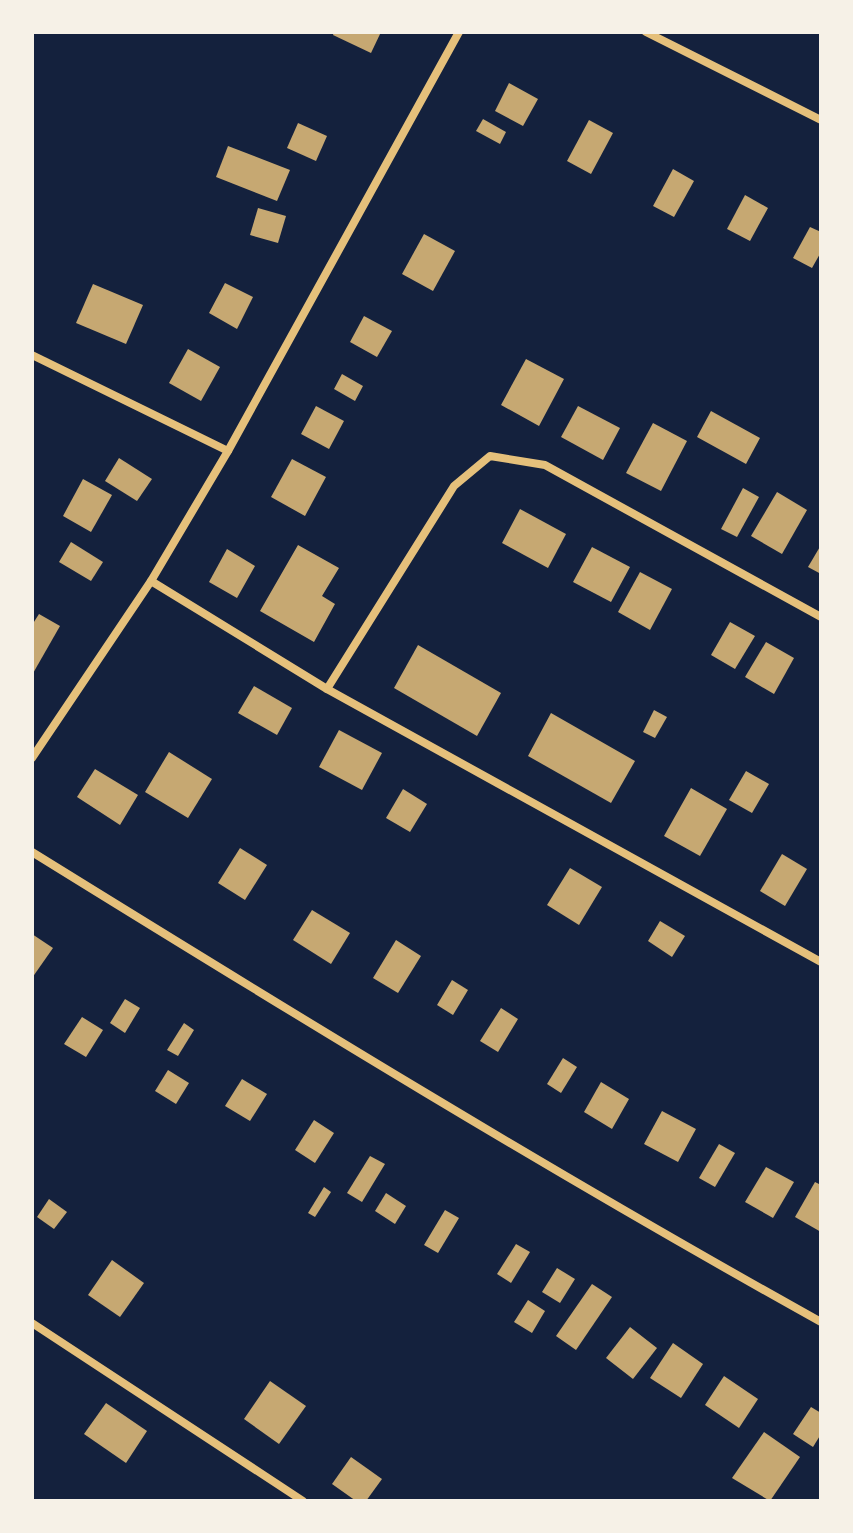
<svg xmlns="http://www.w3.org/2000/svg" width="853" height="1533" viewBox="0 0 853 1533" font-family="Merriweather,serif">
<style>
.building{fill:#c6a872}
.lines{fill:none;stroke-linecap:round;stroke-linejoin:round}
.minor{stroke:#e5c07b;stroke-width:8}
</style>
<rect width="100%" height="100%" fill="#14213d"/>
<g class="building">
<path d="M334,32h47l-10,21 -38,-18z"/>
<path d="M509,83l29,16 -15,27 -28,-15z"/>
<path d="M483,119l23,13 -6,12 -24,-13z"/>
<path d="M589,120l24,13 -22,41 -24,-13z"/>
<path d="M298,123l29,13 -11,25 -29,-13z"/>
<path d="M228,146l62,24 -13,31 -61,-24z"/>
<path d="M673,169l21,12 -20,36 -21,-11z"/>
<path d="M745,195l23,13 -18,33 -23,-12z"/>
<path d="M258,208l28,8 -8,27 -28,-8z"/>
<path d="M810,227l11,5v20l-9,16 -19,-10z"/>
<path d="M424,234l31,17 -22,40 -31,-17z"/>
<path d="M225,283l28,14 -16,32 -28,-16z"/>
<path d="M93,284l50,21 -17,39 -50,-21z"/>
<path d="M364,316l28,15 -15,26 -27,-15z"/>
<path d="M188,349l32,18 -19,34 -32,-18z"/>
<path d="M526,359l38,20 -25,47 -38,-21z"/>
<path d="M342,374l21,12 -8,15 -21,-12z"/>
<path d="M316,406l28,15 -15,28 -28,-15z"/>
<path d="M578,406l42,22 -17,32 -42,-23z"/>
<path d="M711,411l49,27 -14,26 -49,-27z"/>
<path d="M653,423l34,18 -26,50 -35,-18z"/>
<path d="M119,458l33,21 -15,22 -32,-20z"/>
<path d="M292,459l34,18 -21,39 -34,-19z"/>
<path d="M83,479l29,16 -21,37 -28,-16z"/>
<path d="M743,488l16,9 -22,40 -16,-8z"/>
<path d="M777,492l30,18 -25,44 -31,-18z"/>
<path d="M520,509l46,25 -18,34 -46,-25z"/>
<path d="M71,542l32,20 -12,19 -32,-19z"/>
<path d="M298,545l41,23 -17,28 13,8 -21,38 -54,-31z"/>
<path d="M821,545v29l-13,-7z"/>
<path d="M592,547l38,20 -19,35 -38,-20z"/>
<path d="M227,549l28,17 -18,32 -28,-16z"/>
<path d="M640,572l32,17 -22,41 -32,-18z"/>
<path d="M39,614l21,12 -28,49v-50z"/>
<path d="M730,622l25,14 -20,33 -24,-14z"/>
<path d="M766,642l28,16 -20,36 -29,-17z"/>
<path d="M418,645l83,48 -24,43 -83,-48z"/>
<path d="M254,686l38,22 -15,27 -39,-22z"/>
<path d="M654,710l13,7 -12,21 -12,-6z"/>
<path d="M551,713l84,48 -24,42 -83,-47z"/>
<path d="M339,730l43,23 -20,37 -43,-23z"/>
<path d="M169,752l43,27 -24,39 -43,-26z"/>
<path d="M95,769l43,26 -18,30 -43,-28z"/>
<path d="M746,771l23,13 -17,29 -23,-13z"/>
<path d="M691,788l36,21 -27,47 -36,-20z"/>
<path d="M403,789l24,15 -17,28 -24,-14z"/>
<path d="M240,848l27,17 -22,35 -27,-17z"/>
<path d="M782,854l25,15 -22,37 -25,-15z"/>
<path d="M570,868l32,19 -23,38 -32,-20z"/>
<path d="M312,910l38,23 -19,31 -38,-24z"/>
<path d="M660,921l25,15 -13,21 -24,-16z"/>
<path d="M32,934l21,14 -21,30z"/>
<path d="M396,940l25,16 -23,37 -25,-15z"/>
<path d="M452,980l16,10 -15,25 -16,-10z"/>
<path d="M125,999l15,9 -15,25 -15,-10z"/>
<path d="M501,1008l17,11 -20,33 -18,-11z"/>
<path d="M82,1017l21,13 -17,27 -22,-13z"/>
<path d="M184,1023l10,7 -16,26 -11,-6z"/>
<path d="M563,1058l14,9 -16,26 -14,-9z"/>
<path d="M168,1070l21,13 -13,21 -21,-13z"/>
<path d="M242,1079l25,15 -17,27 -25,-15z"/>
<path d="M601,1082l28,17 -17,30 -28,-17z"/>
<path d="M662,1111l34,18 -18,33 -34,-18z"/>
<path d="M314,1120l20,13 -19,30 -20,-13z"/>
<path d="M719,1144l16,9 -20,34 -16,-9z"/>
<path d="M370,1156l15,8 -23,38 -15,-9z"/>
<path d="M766,1167l28,15 -21,36 -28,-16z"/>
<path d="M815,1182l6,3v47l-26,-15z"/>
<path d="M324,1187l7,5 -16,25 -7,-4z"/>
<path d="M386,1193l20,13 -11,18 -20,-13z"/>
<path d="M49,1199l18,13 -13,17 -17,-12z"/>
<path d="M445,1210l14,8 -21,35 -14,-8z"/>
<path d="M516,1244l14,8 -19,31 -14,-9z"/>
<path d="M112,1260l32,23 -24,34 -32,-22z"/>
<path d="M557,1268l18,11 -15,24 -18,-11z"/>
<path d="M592,1284l20,13 -36,53 -20,-14z"/>
<path d="M528,1300l17,11 -13,22 -18,-11z"/>
<path d="M630,1327l27,21 -24,31 -27,-21z"/>
<path d="M673,1343l30,21 -22,34 -31,-20z"/>
<path d="M724,1376l34,23 -19,29 -34,-23z"/>
<path d="M270,1381l36,25 -27,38 -35,-25z"/>
<path d="M106,1403l41,28 -21,32 -42,-29z"/>
<path d="M811,1407l10,6v21l-8,13 -20,-13z"/>
<path d="M764,1432l36,25 -30,44 -38,-23z"/>
<path d="M351,1457l31,22 -16,22h-10l-24,-17z"/>
</g>
<g class="lines">
<g class="minor">
<path d="M646,32l175,88"/>
<path d="M32,355l196,96"/>
<path d="M151,581l176,108 494,273"/>
<path d="M327,689l127,-203 36,-30 55,9 276,152"/>
<path d="M32,758l119,-177 77,-130 231,-419"/>
<path d="M32,852c260,161 521,321 789,470"/>
<path d="M32,1323l271,178"/>
</g>
</g>
<rect width="853" height="1533" fill="none" stroke="#f6f1e7" stroke-width="68"/>
</svg>
